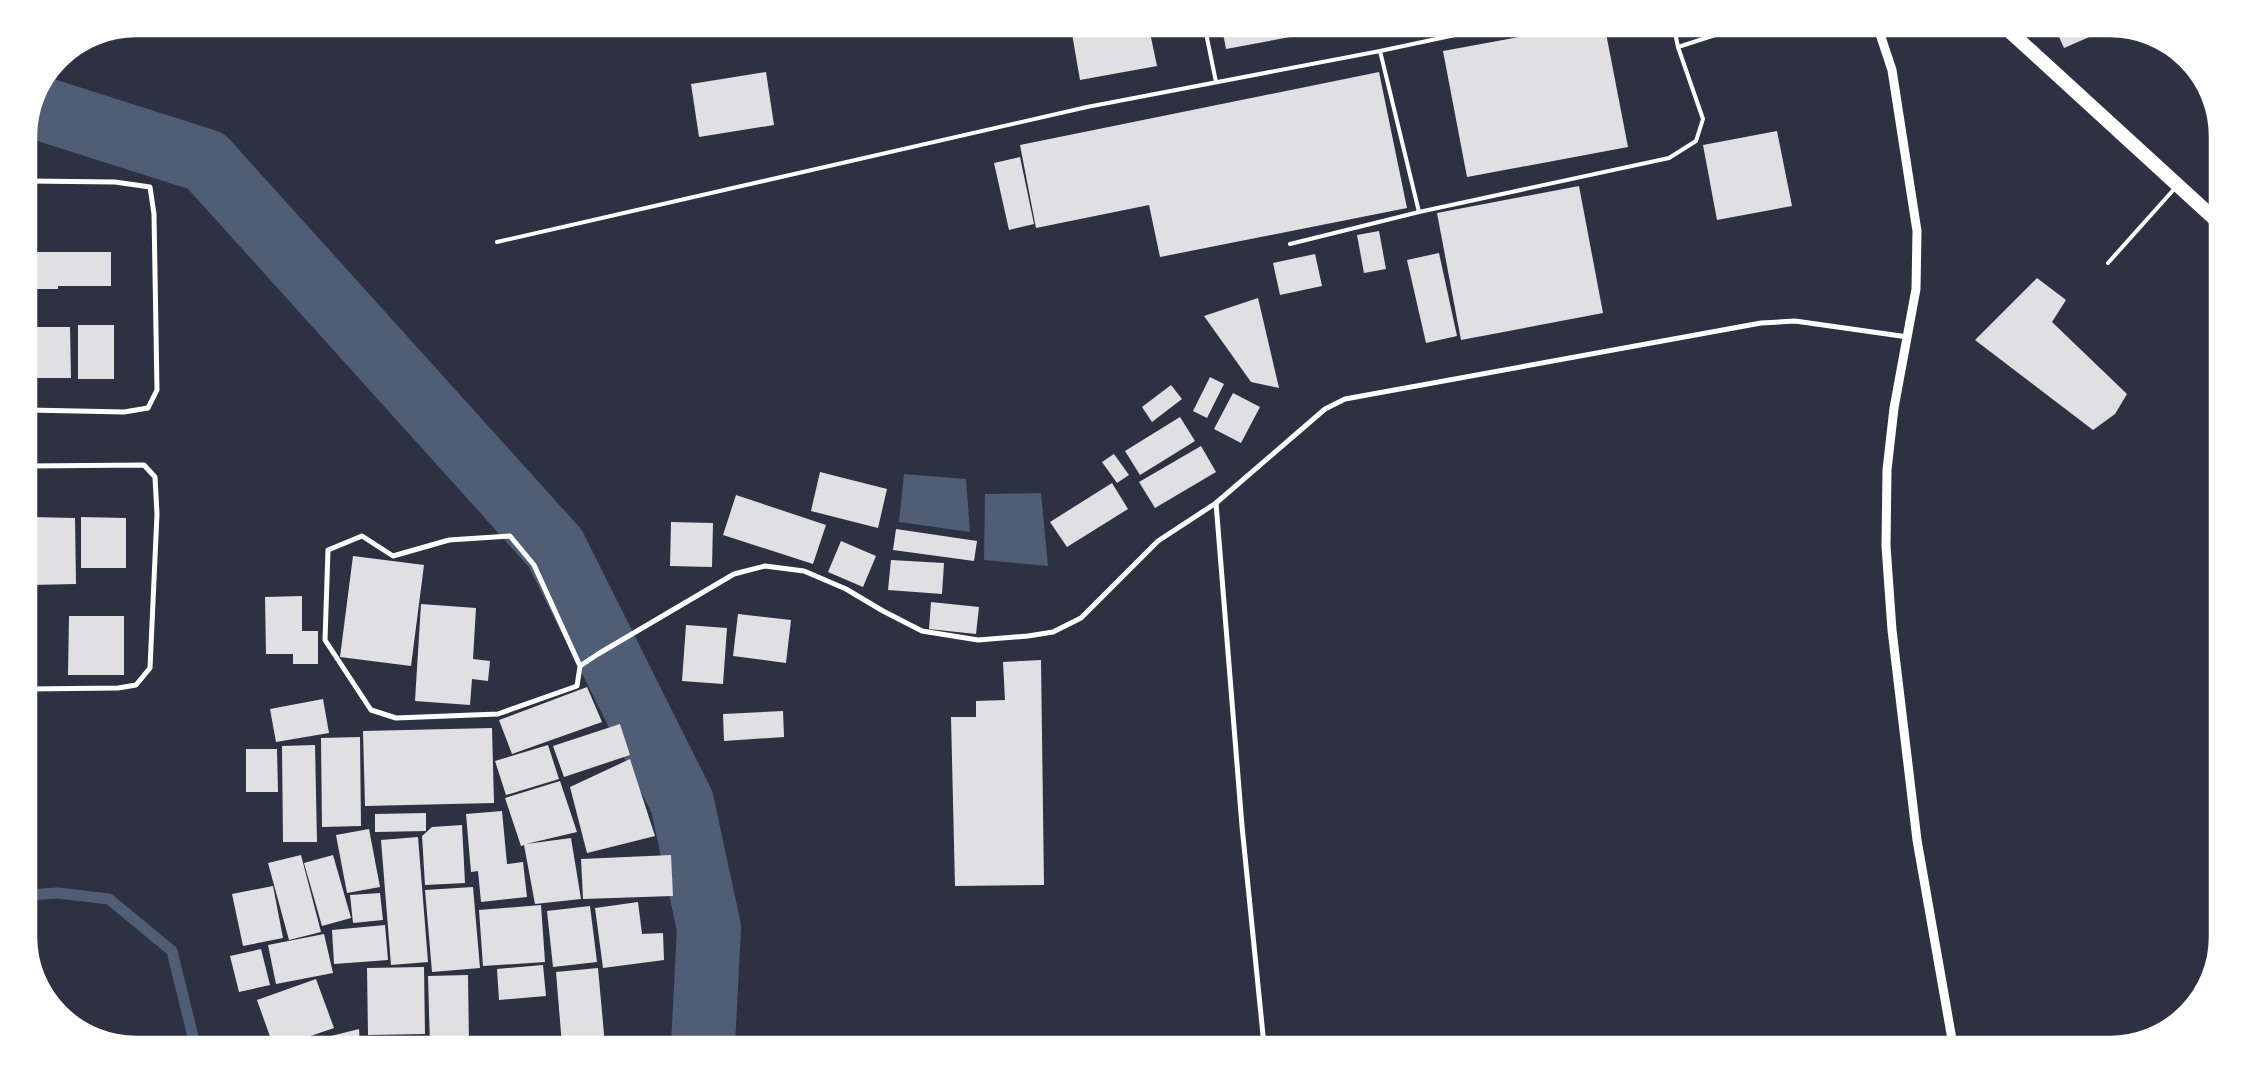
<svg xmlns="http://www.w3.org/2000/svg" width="2246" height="1073" viewBox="0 0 2246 1073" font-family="Raleway,sans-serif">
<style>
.water{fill:#4f5d75}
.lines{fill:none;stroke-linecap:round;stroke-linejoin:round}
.stream{stroke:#4f5d75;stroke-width:11}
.river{stroke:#4f5d75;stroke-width:64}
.building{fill:#e0e0e3}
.service{stroke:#fff;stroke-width:4}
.minor{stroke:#fff;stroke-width:5}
.tertiary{stroke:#fff;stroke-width:9}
.trunk{stroke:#fff;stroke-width:14}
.rim{fill:none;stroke:#fff;stroke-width:2.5}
</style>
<rect width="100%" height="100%" fill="#2d3142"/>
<g class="water">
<path d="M904,474l62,5 4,53 -71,-10z"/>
<path d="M1041,493l7,73 -64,-6 1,-66z"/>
</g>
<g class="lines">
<path class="stream" d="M28,895l29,-2 52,6 63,52 23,94"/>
<path class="river" d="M33,106l173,55 349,387 127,254 27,126 -6,117"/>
</g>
<g class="building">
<path d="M1071,28h78l8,38 -77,14z"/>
<path d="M1222,28h116l-112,21z"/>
<path d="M1568,28h37l23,119 -161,30 -24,-126z"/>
<path d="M2055,28h47l1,3 -39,17z"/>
<path d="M766,72l8,53 -75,12 -8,-53z"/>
<path d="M1379,72l28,136 -247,49 -11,-52 -113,23 -16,-83z"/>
<path d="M1777,131l15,75 -75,14 -14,-75z"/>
<path d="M1020,157l14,67 -25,6 -15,-67z"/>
<path d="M1579,186l24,127 -142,27 -24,-127z"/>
<path d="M1379,231l7,38 -22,4 -7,-38z"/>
<path d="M28,252h83v34h-53v3h-30z"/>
<path d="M1439,253l18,83 -31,7 -19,-83z"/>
<path d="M1315,254l7,32 -42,9 -7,-32z"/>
<path d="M2037,278l29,22 -14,22 75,72 -12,20 -22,16 -118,-90z"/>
<path d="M1258,298l21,90 -28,-6 -47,-66z"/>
<rect x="78" y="325" width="36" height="54"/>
<path d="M28,327h42l1,51h-43z"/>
<path d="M1210,377l14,7 -17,34 -14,-7z"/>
<path d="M1171,385l11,14 -30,23 -10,-15z"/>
<path d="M1233,393l27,14 -19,36 -27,-14z"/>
<path d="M1180,417l15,24 -55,34 -15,-24z"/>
<path d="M1201,446l15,26 -61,36 -16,-26z"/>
<path d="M1114,454l15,21 -12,8 -15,-21z"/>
<path d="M820,472l67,17 -9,39 -67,-17z"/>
<path d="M1112,483l16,26 -61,38 -17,-25z"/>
<path d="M736,495l90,30 -13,39 -90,-29z"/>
<path d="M28,512h2v5l45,1 1,66 -46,1 1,-4h-3z"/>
<path d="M81,517l45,1v50h-45z"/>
<path d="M671,522l42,1 -1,44 -42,-1z"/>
<path d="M896,529l81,12 -3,20 -81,-11z"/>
<path d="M841,541l35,15 -13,31 -35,-15z"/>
<path d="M353,556l71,9 -13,101 -71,-9z"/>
<path d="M891,560l53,3 -2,31 -54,-4z"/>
<path d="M302,596v35h16v33h-25v-10h-27l-1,-57z"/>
<path d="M931,602l48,5 -3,27 -47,-5z"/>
<path d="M421,604l55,4 -3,51 17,2 -2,20 -16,-2 -2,26 -55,-4z"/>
<path d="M738,614l53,6 -5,43 -53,-7z"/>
<path d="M69,616h55v59h-56z"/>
<rect x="28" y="622" width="5" height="47"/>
<path d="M686,625l41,3 -4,56 -41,-3z"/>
<path d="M1041,660l3,225 -89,1 -4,-169h25v-16l29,-1 -2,-38z"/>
<path d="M587,687l15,35 -90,32 -13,-34z"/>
<path d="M323,699l6,34 -53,9 -6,-33z"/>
<path d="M783,711l1,26 -60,4 -1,-27z"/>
<path d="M620,724l10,31 -66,22 -11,-31z"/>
<path d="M492,728l2,75 -129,3 -2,-75z"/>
<path d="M360,737l1,89 -39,1 -1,-89z"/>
<path d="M315,745l2,97h-34l-1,-96z"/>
<path d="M548,745l11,34 -53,16 -11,-34z"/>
<path d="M246,749h31l1,43h-32z"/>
<path d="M630,759l25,77 -68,17 -17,-66z"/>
<path d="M560,781l17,51 -51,12 45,-6 10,61 -46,5 -11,-59 -3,1 -16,-48z"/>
<path d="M502,811l5,53 16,-2 4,35 -46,5 -3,-31 -7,1 -5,-58z"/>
<path d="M426,813v18l-51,1v-18z"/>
<path d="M462,825l3,58 -40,2 -3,-49 10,-9z"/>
<path d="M369,829l11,58 -33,6 -11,-58z"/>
<path d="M418,837l10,125 -37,3 -10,-125z"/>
<path d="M301,855l20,77 -32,8 -21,-77z"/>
<path d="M333,855l18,63 -29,8 -18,-63z"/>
<path d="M671,855l2,41 -90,3 -2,-40z"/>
<path d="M273,886l10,52 -40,8 -11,-52z"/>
<path d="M473,887l7,81 -48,4 -7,-82z"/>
<path d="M380,893l3,27 -30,3 -3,-28z"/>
<path d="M638,902l4,32 21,-1 1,27 -61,8 -8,-60z"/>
<path d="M541,905l4,57 -62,4 -4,-56z"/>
<path d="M590,906l7,56 -44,5 -6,-56z"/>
<path d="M385,925l3,35 -54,4 -2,-34z"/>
<path d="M324,934l9,39 -57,11 -8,-39z"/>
<path d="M261,949l9,36 -31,7 -9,-36z"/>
<path d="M543,965l3,31 -47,4 -2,-31z"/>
<path d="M424,967l1,67 -57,1 -1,-67z"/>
<path d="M598,968l7,77h-43l-6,-73z"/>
<path d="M468,975l1,70h-39l-2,-69z"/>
<path d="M316,979l18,49 -50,17h-11l-16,-45z"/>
<path d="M359,1029l1,16h-65z"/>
<path d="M420,1037v8h-57l-1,-6z"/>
</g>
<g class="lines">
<g class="service">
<path d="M1205,28l11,54"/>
<path d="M1674,28l4,19"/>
<path d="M1380,51l39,161"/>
<path d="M497,242l590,-135 293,-56 108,-23"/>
<path d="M1290,244l129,-32 250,-54 27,-17 7,-22 -25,-72 59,-19"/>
<path d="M2108,263l68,-76"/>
</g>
<g class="minor">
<path d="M28,181l87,1 35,5 4,27 3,176 -9,18 -24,4 -96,-2"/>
<path d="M28,466l116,-1 11,12 2,37 -7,154 -14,17 -18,3 -90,1"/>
<path d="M1216,503l26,323 22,219"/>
<path d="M580,666l-46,-101 -24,-29 -61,4 -56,16 -31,-20 -34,14 -3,90 46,70 25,8 102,-4 79,-28 3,-20 18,-12 136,-80 31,-8 39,5 42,18 37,22 39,20 56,9 50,-4 25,-4 28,-14 77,-77 58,-38 109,-94 20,-10 416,-76 34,-2 113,16"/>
</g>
<path class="tertiary" d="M1878,28l14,42 25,161 -1,58 -22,119 -7,62 -1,76 6,84 25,210 36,205"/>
<path class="trunk" d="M2006,28l212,194"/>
</g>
<path d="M0 0H2246V1073H0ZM136 36H2110A100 100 0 0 1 2210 136V937A100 100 0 0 1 2110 1037H136A100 100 0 0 1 36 937V136A100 100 0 0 1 136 36Z" fill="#fff" fill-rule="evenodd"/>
<path class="rim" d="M136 36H2110A100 100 0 0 1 2210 136V937A100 100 0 0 1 2110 1037H136A100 100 0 0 1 36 937V136A100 100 0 0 1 136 36Z"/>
</svg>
